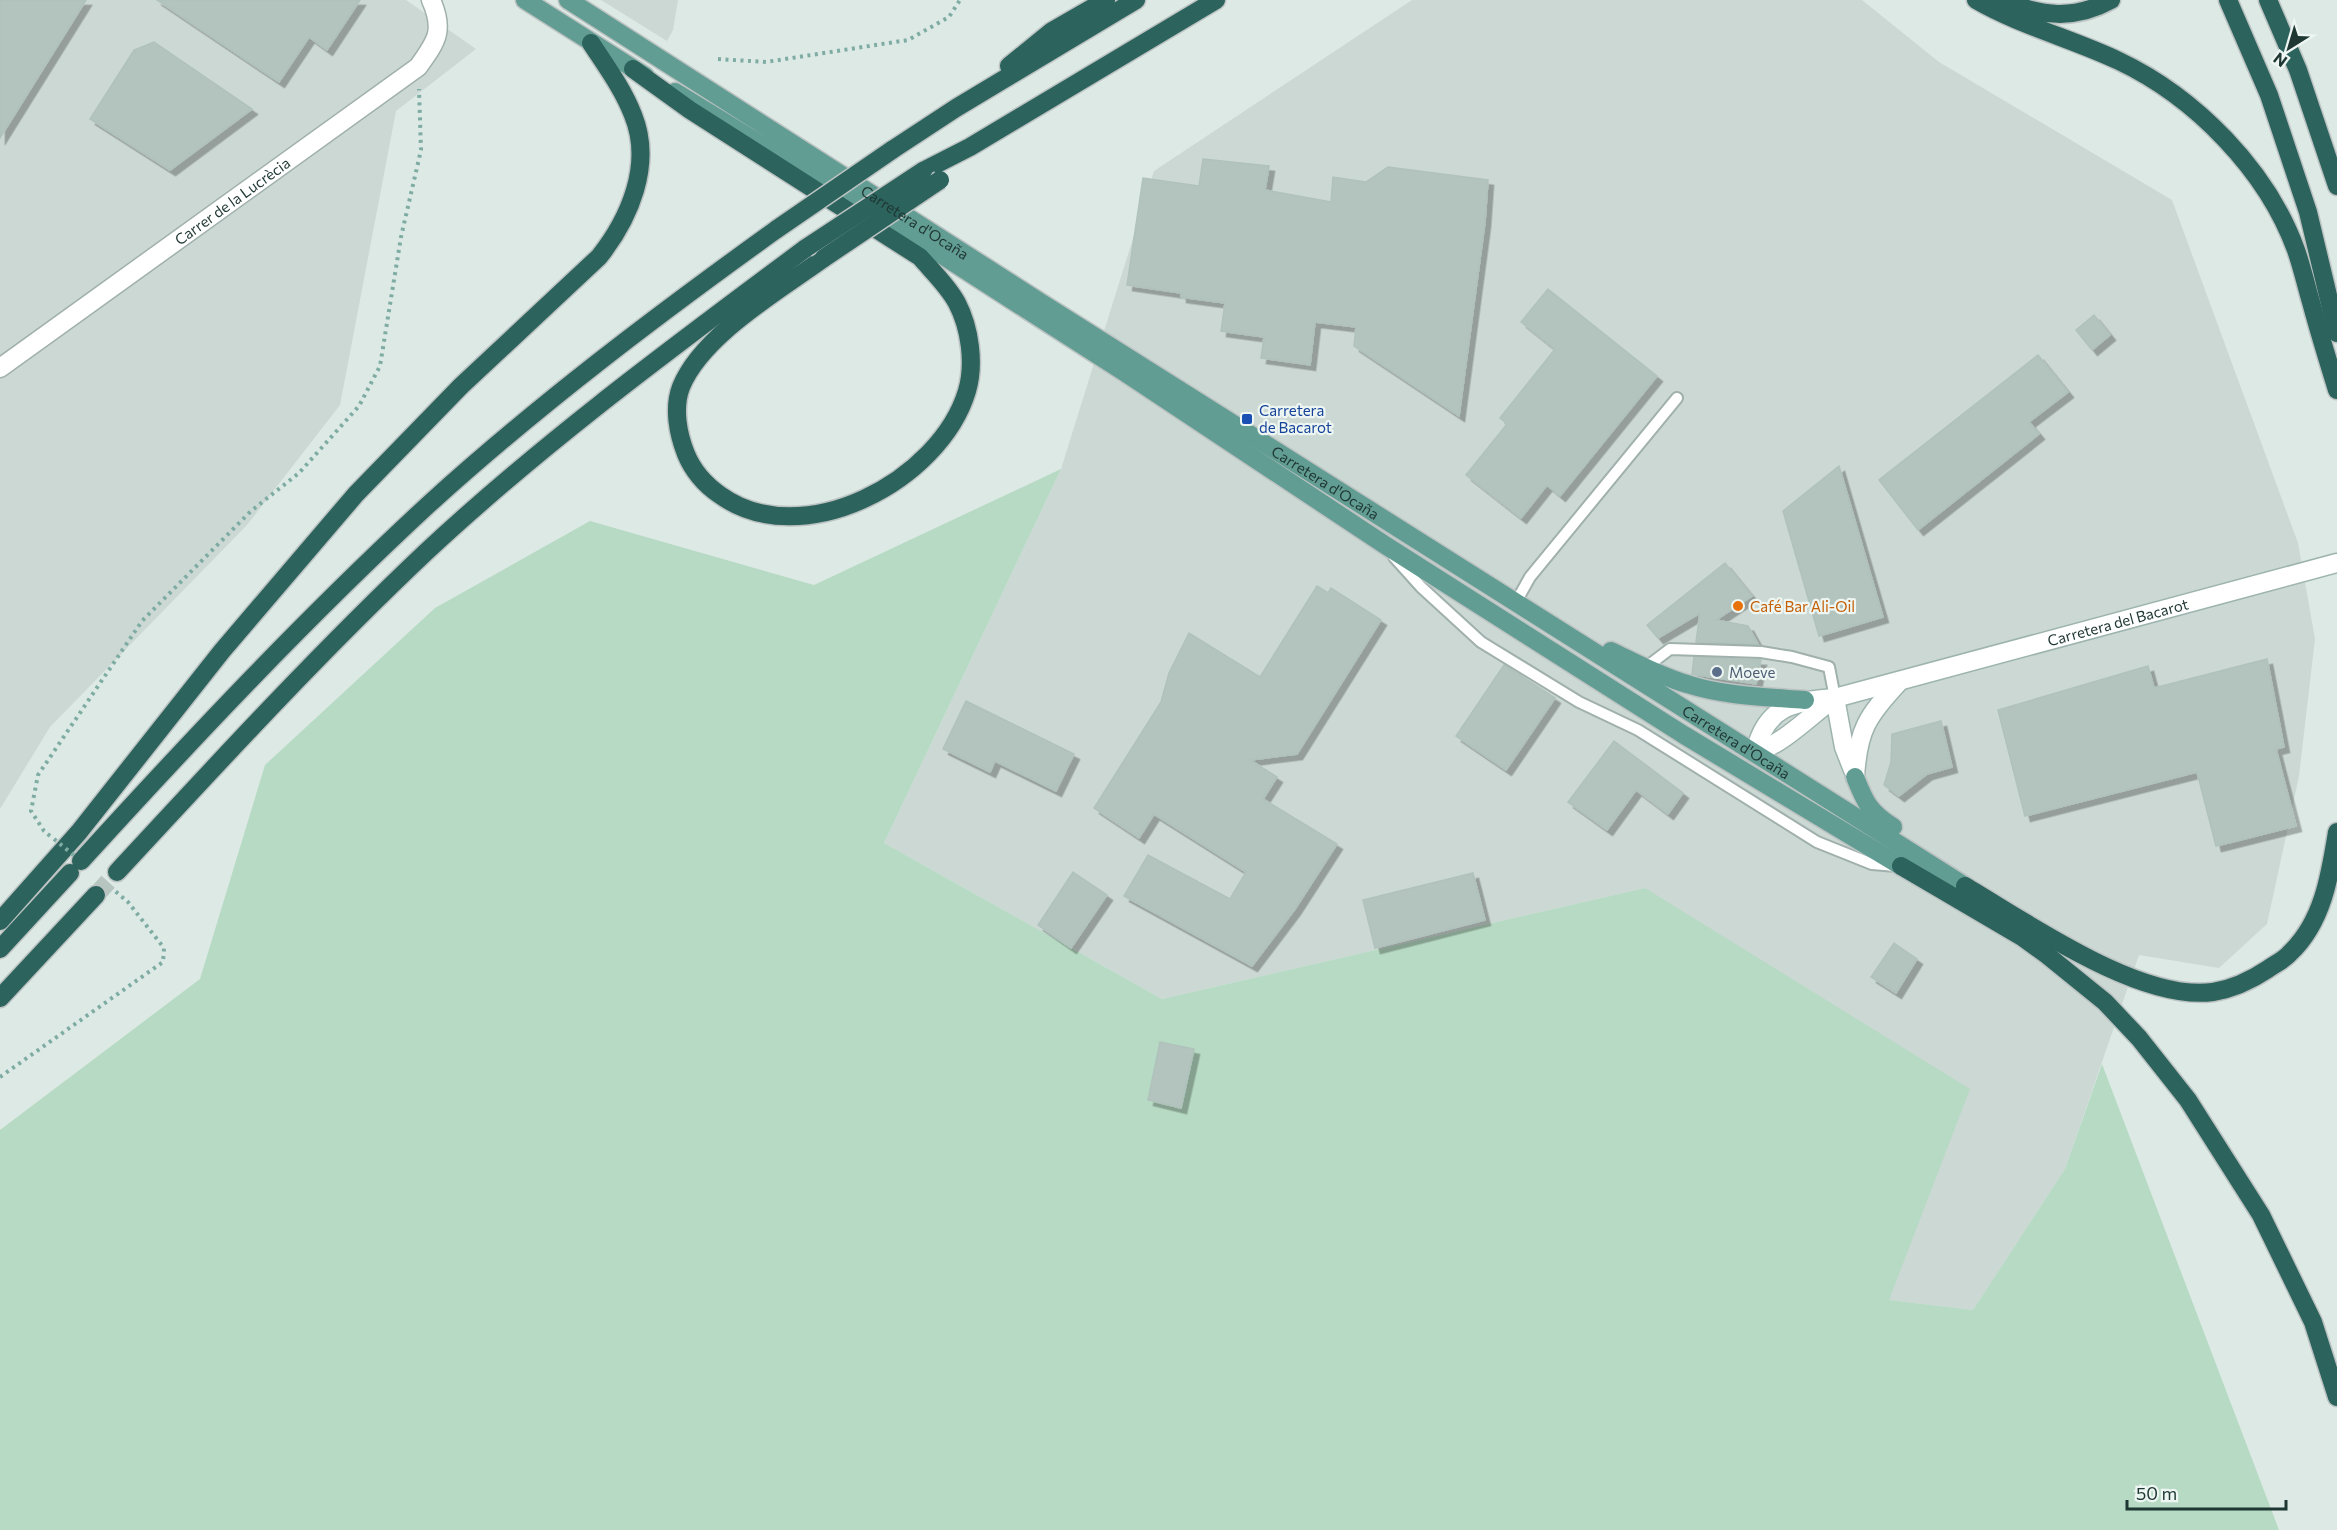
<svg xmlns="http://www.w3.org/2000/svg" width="2337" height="1530" viewBox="0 0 2337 1530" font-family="Commissioner,sans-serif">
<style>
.built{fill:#ccd8d4}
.green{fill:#b6dac3}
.building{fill:#b3c3be;stroke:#b0c2bc;stroke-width:1.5;filter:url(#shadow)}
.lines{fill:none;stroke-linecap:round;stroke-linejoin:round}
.highway-tunnel{stroke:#b7c5c1;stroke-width:18;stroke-dasharray:18 9;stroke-linecap:butt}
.lane-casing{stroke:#a0b0ac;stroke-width:14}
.street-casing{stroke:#a0b0ac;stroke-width:21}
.secondary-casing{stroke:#9db4ae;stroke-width:21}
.primary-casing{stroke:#bcc3c2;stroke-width:21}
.highway-casing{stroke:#bcc3c2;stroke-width:21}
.path{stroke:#7eaca2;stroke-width:4;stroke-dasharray:3 4.5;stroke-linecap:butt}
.lane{stroke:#fff;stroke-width:10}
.street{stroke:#fff;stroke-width:18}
.secondary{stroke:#fff;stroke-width:18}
.primary{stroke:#629d94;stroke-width:18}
.highway{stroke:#2c635d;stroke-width:18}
.highway-bridge-casing{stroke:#bcc3c2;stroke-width:21;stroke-linecap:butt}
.path-bridge{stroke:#7eaca2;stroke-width:4;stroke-dasharray:3 4.5;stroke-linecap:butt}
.highway-bridge{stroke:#2c635d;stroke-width:18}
.transit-dot{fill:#1a4fb4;stroke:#edf6f2;stroke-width:2}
.food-dot{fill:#e8710a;stroke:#edf6f2;stroke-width:2}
.service-dot{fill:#5c6f8a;stroke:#edf6f2;stroke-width:2}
.labels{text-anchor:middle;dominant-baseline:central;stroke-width:4.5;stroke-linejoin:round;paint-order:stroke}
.street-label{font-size:15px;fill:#1f3733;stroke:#edf6f2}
.transit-label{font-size:15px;fill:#164399;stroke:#edf6f2;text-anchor:start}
.food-label{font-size:15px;fill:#c56008;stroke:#edf6f2;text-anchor:start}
.service-label{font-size:15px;fill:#4e5e75;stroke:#edf6f2;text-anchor:start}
</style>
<defs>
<filter id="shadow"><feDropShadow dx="5.5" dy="5.5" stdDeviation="0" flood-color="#0004"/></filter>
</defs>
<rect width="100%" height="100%" fill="#dde9e5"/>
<g class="built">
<path d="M0,0h406l70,49 -80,62 -56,294 -93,120 -197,202 -50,82z"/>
<path d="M601,0h77l-5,30 -6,11z"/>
<path d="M1412,0h450l77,62 233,138 126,343 17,96 -16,137 -32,148 -48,44 -80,-13 -74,214 -92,141 -85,-10 -243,-412 -483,111 -278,-156 177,-374 93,-298z"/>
</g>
<path class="green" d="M1061,469l-177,374 278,156 483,-111 325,201 -81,211 84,10 92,-141 37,-105 177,466h-2279v-400l200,-151 65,-214 170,-157 155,-87 224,64z"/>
<g class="building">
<path d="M0,0h86l-86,138z"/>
<path d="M157,0h203l-33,50 -18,-13 -30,45z"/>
<path d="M154,42l98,67 -82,61 -80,-51 44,-69z"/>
<path d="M1203,159l66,7 -4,24 66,12 2,-25 33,5 22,-15 100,13 -3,42 -26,194 -105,-70 2,-19 -41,-5 -5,43 -49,-7 3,-21 -43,-6 4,-28 -44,-6v-4l-54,-8 16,-107 56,8z"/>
<path d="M1548,289l109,87 -97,120 -13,-11 -26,33 -55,-43 41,-51 -7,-6 55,-69 -34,-27z"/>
<path d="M2094,315l16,20 -18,15 -16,-20z"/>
<path d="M2038,355l30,37 -39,30 10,12 -121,96 -39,-50z"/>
<path d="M1839,466l44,151 -64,19 -36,-125z"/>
<path d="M1725,563l27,33 -36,24 32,6 10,18 -62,-2 4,-29 -42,25 -11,-13z"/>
<path d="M1317,586l11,7 3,-5 50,32 -84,134 -47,6 27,17 -14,22 74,45 -42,65 -43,57 -128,-70 24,-41 82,44 16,-27 -92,-58 -15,24 -45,-30 67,-106 8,-29 20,-40 71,44z"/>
<path d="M1694,657l67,3 -5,24 -64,-10z"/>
<path d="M2267,659l17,88 -8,2 20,77 -80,20 -19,-74 -172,44 -27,-106 150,-44 6,22z"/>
<path d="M1504,665l51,33 -49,72 -50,-34z"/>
<path d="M966,701l108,53 -18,37 -61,-30 -5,11 -47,-23z"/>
<path d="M1941,721l11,46 -25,7 -28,22 -15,-11 7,-23 1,-28z"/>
<path d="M1614,741l69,52 -15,21 -32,-24 -29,40 -39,-28z"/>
<path d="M1073,872l34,23 -36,53 -33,-23z"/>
<path d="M1473,873l12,47 -110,28 -12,-48z"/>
<path d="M1894,943l23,16 -21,34 -25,-16z"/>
<path d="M1160,1042l34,7 -13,59 -33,-8z"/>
</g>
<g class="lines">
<path class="highway-tunnel" d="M96,895l21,-23"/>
<defs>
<g id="lane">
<path d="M1394,557l27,30 60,55 98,60 59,28 179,112 55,22 24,2"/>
<path d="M1516,602l14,-25 147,-179"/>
<path d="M1645,668l25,-19 91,3 31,5 37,10 6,31"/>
</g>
<g id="street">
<path id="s1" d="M0,368l418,-301c18,-25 27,-36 13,-67"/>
</g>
<g id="secondary">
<path d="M1835,698l9,49 9,23"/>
<path id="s2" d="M1755,753c10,-46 38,-52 80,-55l502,-135"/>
<path d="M1755,753c31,-11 53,-36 80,-55"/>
<path d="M1855,777c3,-48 12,-60 44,-95"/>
</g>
<g id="primary">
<path d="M525,0l120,76"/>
<path id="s3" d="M568,0l472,302 925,584"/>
<path d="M675,92l259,158 190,122 261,173 299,190 217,131"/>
<path d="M1611,651c25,12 49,25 76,33 37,12 79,13 118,16"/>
<path d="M1855,777c10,25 14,35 38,50"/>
</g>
<g id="highway">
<path d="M1976,0c45,26 97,39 143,61 76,36 148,109 177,189 6,17 10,35 15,52 8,30 17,59 26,88"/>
<path d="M2003,0c38,17 72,20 108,0"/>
<path d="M2228,0l41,95 39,117 29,121"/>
<path d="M2268,0l30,70 39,116"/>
<path d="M1009,66l43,-35 54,-31"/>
<path d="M633,69l57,41 230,147c12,14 28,29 37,46 13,25 18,61 10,88 -27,90 -165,163 -247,104 -16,-11 -27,-24 -34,-41 -8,-20 -13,-46 -5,-67 21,-52 99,-97 143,-129"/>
<path d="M892,150l64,-42 180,-108"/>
<path d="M923,171l47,-24 246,-147"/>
<path d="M81,861c112,-123 225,-243 347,-356 110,-100 228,-189 349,-276"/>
<path d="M1901,866l121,71 25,18 58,47 34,36 49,62 73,115 52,107 24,75"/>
<path d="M117,872c101,-109 201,-218 309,-320 119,-111 250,-207 380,-304"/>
<path d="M1965,886c63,37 175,116 248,106 19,-3 40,-13 55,-23 7,-5 16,-9 22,-16 33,-31 40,-78 47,-121"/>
<path d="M0,921l79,-89 143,-181 134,-157 105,-108 138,-129c31,-39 54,-93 34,-142 -10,-26 -27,-49 -42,-72"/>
<path d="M0,949l70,-76"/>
<path d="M0,998l96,-103"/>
</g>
</defs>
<use href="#lane" class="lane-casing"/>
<use href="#street" class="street-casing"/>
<use href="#secondary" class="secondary-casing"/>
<use href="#primary" class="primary-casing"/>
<use href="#highway" class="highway-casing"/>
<g class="path">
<path d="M718,59l48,3 142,-22 41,-23 11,-17"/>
<path d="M50,836l-6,-5 -13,-20 7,-36 104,-154 109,-110 48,-38 60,-67 21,-40 21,-129 20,-87 -2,-61"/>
<path d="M0,1077l163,-115 1,-14 -36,-46 -13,-11"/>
</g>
<use href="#lane" class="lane"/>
<use href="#street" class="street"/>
<use href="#secondary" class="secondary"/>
<use href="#primary" class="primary"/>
<use href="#highway" class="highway"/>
<defs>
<g id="highway-bridge">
<path d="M777,229l115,-79"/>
<path d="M806,248l117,-77"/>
<path d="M824,258l116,-78"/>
</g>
</defs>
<use href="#highway-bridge" class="highway-bridge-casing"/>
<path class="path-bridge" d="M54,839l22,18"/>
<use href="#highway-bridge" class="highway-bridge"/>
</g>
<rect class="transit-dot" x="1241" y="413" width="12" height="12" rx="3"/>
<circle class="food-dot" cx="1738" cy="606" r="6"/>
<circle class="service-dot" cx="1717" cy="672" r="6"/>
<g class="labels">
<g class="street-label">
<text stroke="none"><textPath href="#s1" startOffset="286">Carrer de la Lucrècia</textPath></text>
<text stroke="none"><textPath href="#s3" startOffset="412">Carretera d'Ocaña</textPath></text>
<text stroke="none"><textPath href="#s3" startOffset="898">Carretera d'Ocaña</textPath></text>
<text stroke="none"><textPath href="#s2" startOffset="400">Carretera del Bacarot</textPath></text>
<text stroke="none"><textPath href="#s3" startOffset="1384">Carretera d'Ocaña</textPath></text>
</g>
<g class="transit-label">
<text x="1259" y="410">Carretera<tspan x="1259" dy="17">de Bacarot</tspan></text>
</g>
<g class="food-label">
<text x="1750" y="606">Café Bar Ali-Oil</text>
</g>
<g class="service-label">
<text x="1729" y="672">Moeve</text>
</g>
</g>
<g transform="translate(2289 48) rotate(217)" stroke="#edf6f2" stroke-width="4.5" paint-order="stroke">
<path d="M0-4.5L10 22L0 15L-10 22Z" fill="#1f3733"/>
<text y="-9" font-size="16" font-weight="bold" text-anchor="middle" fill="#1f3733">N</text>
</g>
<path d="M2127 1500v9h159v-9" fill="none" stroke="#1f3733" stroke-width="3"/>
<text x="2136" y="1500" font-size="18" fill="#1f3733" stroke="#edf6f2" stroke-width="4.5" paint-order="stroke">50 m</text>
</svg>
